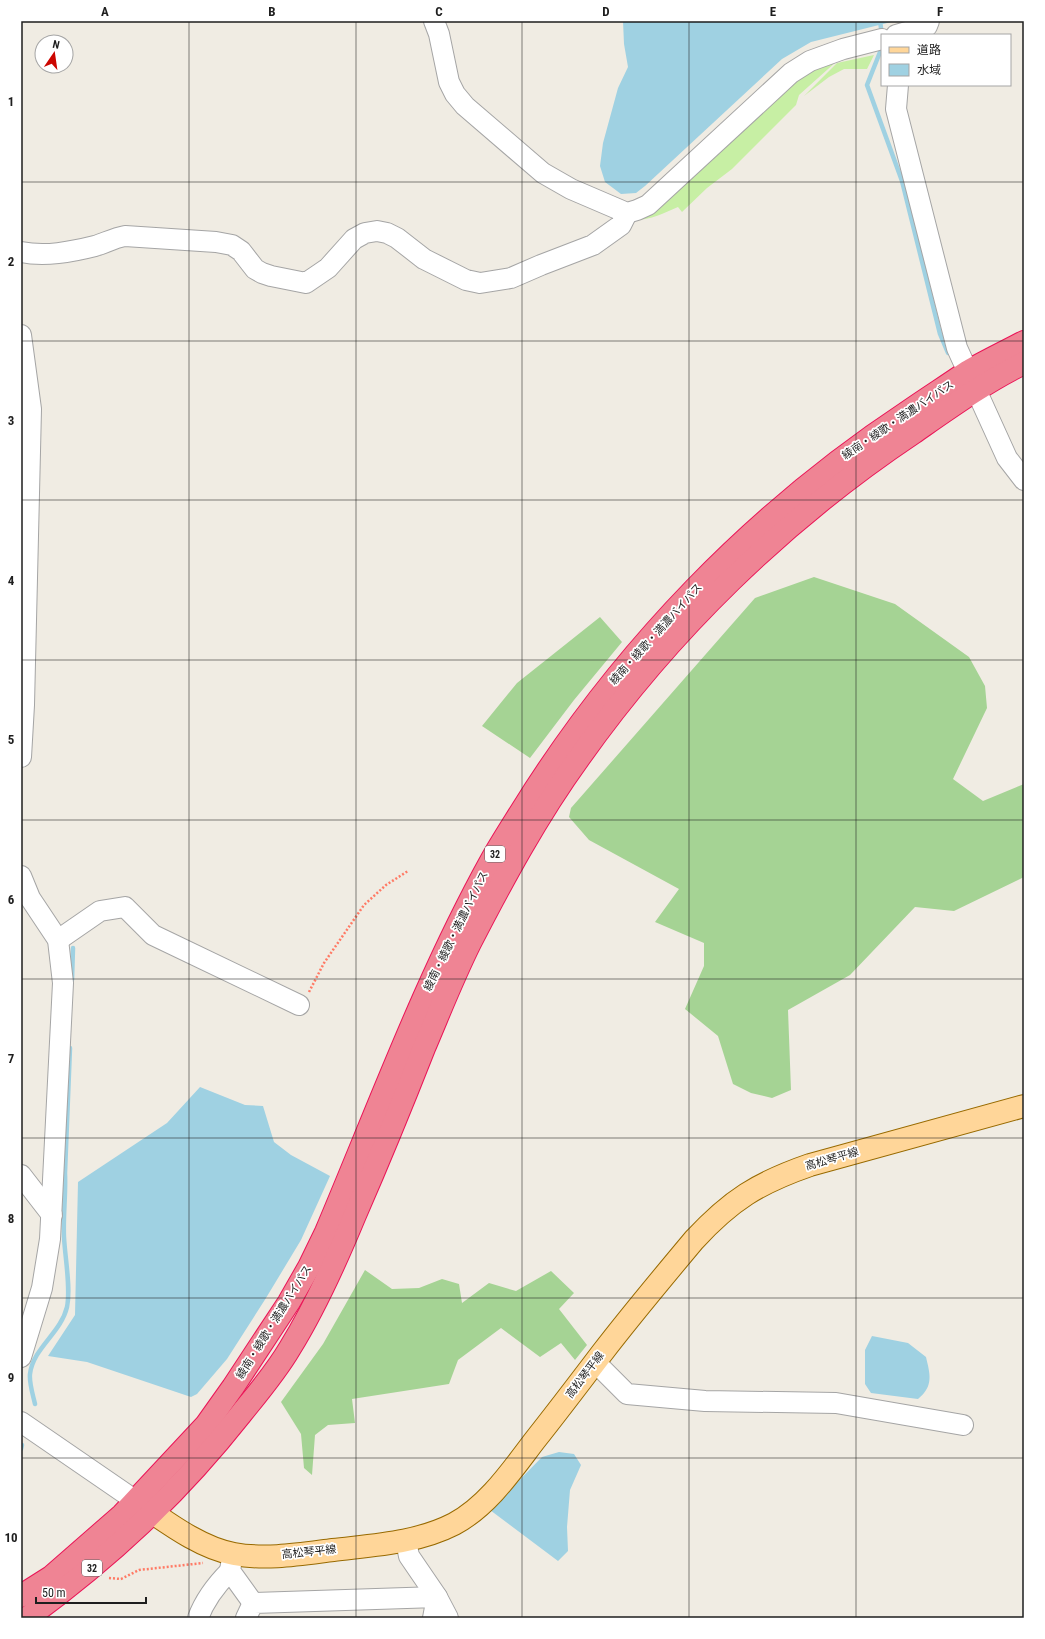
<svg xmlns="http://www.w3.org/2000/svg" width="1045" height="1639" viewBox="0 0 1045 1639" font-family="'Roboto Condensed','Noto Sans JP',sans-serif">
<style>
.grass{fill:#c7efa4}
.forest{fill:#a5d394}
.water{fill:#9fd1e2}
.lines{fill:none;stroke-linecap:round;stroke-linejoin:round}
.stream{stroke:#9fd1e2;stroke-width:4.5}
.minor-casing{stroke:#a5a5a5;stroke-width:22}
.major-casing{stroke:#986a00;stroke-width:24}
.highway-casing{stroke:#ea1457;stroke-width:24}
.path{stroke:#ff7a65;stroke-width:2.5;stroke-dasharray:2 2;stroke-linecap:butt}
.minor{stroke:#fff;stroke-width:20}
.major{stroke:#ffd699;stroke-width:22}
.highway{stroke:#ef8494;stroke-width:22}
.grid{fill:none;stroke:#1e1e1e;stroke-width:1;stroke-opacity:0.55}
.labels{text-anchor:middle;dominant-baseline:central;stroke-width:3.5;stroke-linejoin:round;paint-order:stroke}
.shield{fill:#fff;stroke:#626262;stroke-width:1}
.shield-label{font-size:10px;font-weight:bold;fill:#1e1e1e}
.street-label{font-size:11px;fill:#1e1e1e;stroke:#fff}
.neatline{fill:none;stroke:#1e1e1e;stroke-width:1.5}
.grid-label{font-size:13px;text-anchor:middle;font-weight:bold;fill:#1e1e1e}
</style>
<rect width="100%" height="100%" fill="#f0ece3"/>
<g class="grass">
<path d="M877,46l-4,6 -36,9 -38,34 -3,10 -64,64 -25,19 -25,24 -4,-5c-14,6 -27,13 -43,13l154,-137 27,-18z"/>
<path d="M874,55l-7,14h-23l-15,8 -25,19 33,-33z"/>
</g>
<g class="forest">
<path d="M814,577l81,27 74,53 16,29 2,22 -34,71 30,22 41,-17v93l-70,34 -39,-4 -65,68 -62,35 3,80 -19,8 -21,-5 -18,-9 -15,-48 -33,-27 19,-43v-23l-49,-21 24,-33 -90,-49 -20,-23 2,-9 184,-210z"/>
<path d="M600,617l22,25 -48,58 -44,58 -48,-32 35,-43z"/>
<path d="M365,1270l27,19 27,-1 23,-9 17,5 3,19 27,-20 27,8 35,-20 23,22 -15,16 28,36 -12,15 -14,-17 -21,14 -39,-29 -43,32 -9,24 -97,15 3,24 -27,2 -13,10 -3,40 -8,-7 -3,-34 -20,-32 42,-58z"/>
</g>
<g class="water">
<path d="M623,21h272l-84,21 -29,17 -137,127 -9,7 -15,1 -16,-12 -5,-16 3,-23 15,-55 10,-21 -4,-23z"/>
<path d="M200,1087l45,18 18,1 11,36 17,13 39,21 -29,64 -35,58 -39,61 -30,35 -6,3 -104,-35 -39,-6 27,-41 3,-133 89,-59z"/>
<path d="M872,1336l36,7 18,14c4,17 8,29 -8,42l-47,-6 -6,-9v-34z"/>
<path d="M559,1452l15,2 7,11 -11,25 -3,37 1,24 -10,10 -68,-51 52,-53z"/>
</g>
<g class="lines">
<g class="stream">
<path d="M880,21l2,14"/>
<path d="M882,47l-15,38 35,96 38,153 8,19"/>
<path d="M72,980l1,-32"/>
<path d="M35,1404c-2,-9 -6,-21 -5,-30 3,-26 31,-41 37,-67 4,-19 -2,-49 -3,-70 -1,-21 2,-43 1,-64l5,-125"/>
<path d="M21,1449l1,-4"/>
</g>
<defs>
<g id="minor">
<path d="M434,21l5,13 10,48 6,12 10,12 78,67 28,16 56,24 10,-3 11,-5 143,-132 19,-12 33,-12 39,-10"/>
<path d="M896,35l31,-9 2,-5"/>
<path d="M898,85l-2,24 61,239 50,110 17,22"/>
<path d="M21,252c24,5 50,0 74,-6 10,-3 19,-8 30,-10l91,6 16,3 9,6 14,18 7,4 9,3 35,7 22,-15 26,-29 11,-6 12,-2 10,2 10,5 27,21 42,21 14,3 31,-5 30,-13 52,-20 28,-20 6,-12"/>
<path d="M21,335l10,74 -7,296 -3,52"/>
<path d="M21,876l9,22 28,42 5,43 -13,256 -8,49 -21,69"/>
<path d="M58,940l42,-29 25,-4 28,28 146,70"/>
<path d="M21,1175l31,40"/>
<path d="M595,1362l32,32 78,7 131,2 127,22"/>
<path d="M21,1422l115,79"/>
<path d="M406,1541l3,15 28,41 11,21"/>
<path d="M232,1558l-2,13 23,32"/>
<path d="M198,1618c7,-19 18,-33 32,-47"/>
<path d="M246,1618l7,-15 184,-6 -4,21"/>
</g>
<path id="major" d="M137,1502c28,19 63,46 97,52 32,6 67,0 99,-4 41,-5 84,-7 121,-26 34,-18 58,-54 81,-84 23,-29 45,-58 67,-87 30,-39 61,-76 92,-113 37,-40 64,-57 116,-75l214,-59"/>
<g id="highway">
<path d="M21,1596l30,-19 71,-62 84,-90 27,-38 56,-85 20,-35 17,-35c53,-125 100,-254 166,-373 9,-16 20,-33 30,-49 99,-159 231,-296 387,-399 19,-13 39,-26 58,-39 19,-11 38,-20 57,-30"/>
<path d="M27,1618c83,-61 150,-123 214,-204 17,-21 35,-42 49,-66 26,-42 46,-87 65,-133 24,-55 47,-111 69,-167 15,-35 29,-71 46,-105 33,-64 67,-127 109,-185 90,-127 204,-238 334,-325 36,-25 72,-51 111,-70"/>
</g>
</defs>
<use href="#minor" class="minor-casing"/>
<use href="#major" class="major-casing"/>
<use href="#highway" class="highway-casing"/>
<g class="path">
<path d="M309,992l15,-29 40,-58 22,-20 22,-14"/>
<path d="M109,1578l12,1 18,-9 64,-7"/>
</g>
<use href="#minor" class="minor"/>
<use href="#major" class="major"/>
<use href="#highway" class="highway"/>
</g>
<path class="grid" d="M189,21v1597M356,21v1597M522,21v1597M689,21v1597M856,21v1597M21,182h1003M21,341h1003M21,500h1003M21,660h1003M21,820h1003M21,979h1003M21,1138h1003M21,1298h1003M21,1458h1003"/>
<g class="labels">
<g class="shield">
<rect x="485" y="846" width="20" height="16" rx="3"/>
<rect x="82" y="1560" width="20" height="16" rx="3"/>
</g>
<g class="shield-label">
<text x="495" y="854">32</text>
<text x="92" y="1568">32</text>
</g>
<g class="street-label">
<text transform="translate(898 420) rotate(-34)">綾南・綾歌・満濃バイパス</text>
<text transform="translate(656 634) rotate(-48)">綾南・綾歌・満濃バイパス</text>
<text transform="translate(456 931) rotate(-64)">綾南・綾歌・満濃バイパス</text>
<text transform="translate(832 1159) rotate(-16)">高松琴平線</text>
<text transform="translate(274 1322) rotate(-58)">綾南・綾歌・満濃バイパス</text>
<text transform="translate(585 1375) rotate(-53)">高松琴平線</text>
<text transform="translate(309 1552) rotate(-6)">高松琴平線</text>
</g>
</g>
<rect width="1045" height="1639" fill="none" stroke="#ffffff" stroke-width="44"/>
<rect x="881" y="34" width="130" height="52" fill="#ffffff" stroke="#a5a5a5"/>
<rect x="889" y="47" width="20" height="6" fill="#ffd699" stroke="#a5a5a5"/>
<text x="917" y="54" font-size="12" fill="#1e1e1e">道路</text>
<rect x="889" y="64" width="20" height="12" fill="#9fd1e2" stroke="#a5a5a5"/>
<text x="917" y="74" font-size="12" fill="#1e1e1e">水域</text>
<g transform="translate(54 54) rotate(13)"><circle r="19" fill="#ffffff" stroke="#a5a5a5"/>
<path d="M0-3L7 15L0 10L-7 15Z" fill="#cc0600"/>
<text y="-6" font-size="11" font-weight="bold" text-anchor="middle" fill="#1e1e1e">N</text>
</g>
<path d="M36 1597v6h110v-6" fill="none" stroke="#1e1e1e" stroke-width="2"/>
<text x="42" y="1597" font-size="12" fill="#1e1e1e" stroke="#ffffff" stroke-width="3" paint-order="stroke">50 m</text>
<rect x="22" y="22" width="1001" height="1595" class="neatline"/>
<g class="grid-label">
<text x="105" y="16">A</text>
<text x="272" y="16">B</text>
<text x="439" y="16">C</text>
<text x="606" y="16">D</text>
<text x="773" y="16">E</text>
<text x="940" y="16">F</text>
<text x="11" y="106">1</text>
<text x="11" y="266">2</text>
<text x="11" y="425">3</text>
<text x="11" y="585">4</text>
<text x="11" y="744">5</text>
<text x="11" y="904">6</text>
<text x="11" y="1063">7</text>
<text x="11" y="1223">8</text>
<text x="11" y="1382">9</text>
<text x="11" y="1542">10</text>
</g>
</svg>
